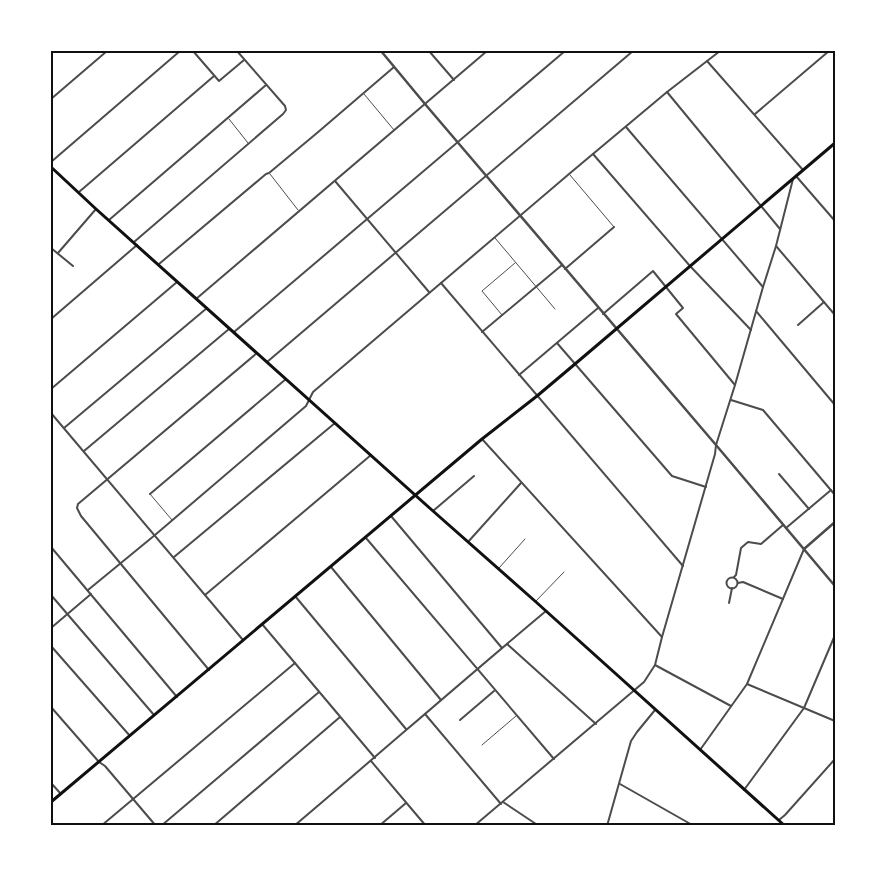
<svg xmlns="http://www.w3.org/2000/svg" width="886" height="877" viewBox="0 0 886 877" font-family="'Sofia Sans Condensed',sans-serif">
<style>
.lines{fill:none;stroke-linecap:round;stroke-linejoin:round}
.service{stroke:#4c4c4c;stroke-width:1}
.minor{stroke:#4c4c4c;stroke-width:2}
.tertiary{stroke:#4c4c4c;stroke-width:2.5}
.secondary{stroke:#111;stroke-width:3}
.primary{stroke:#111;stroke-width:3}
.neatline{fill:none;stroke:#111;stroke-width:2}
</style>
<rect width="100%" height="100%" fill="#fff"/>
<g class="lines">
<g class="service">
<path d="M364,94l30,36"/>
<path d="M229,119l19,24"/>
<path d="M270,174l28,36"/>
<path d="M570,175l44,52"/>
<path d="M495,238l60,71"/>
<path d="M502,315l-20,-24 33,-28"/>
<path d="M150,494l22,26"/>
<path d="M499,568l26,-29"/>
<path d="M536,601l28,-29"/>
<path d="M482,745l34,-29"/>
</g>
<g class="minor">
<path d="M193,51l26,30 25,-21"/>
<path d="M429,51l25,29"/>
<path d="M707,61l96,109"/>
<path d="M667,92l113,137"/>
<path d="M51,99l56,-48"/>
<path d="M755,114l74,-63"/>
<path d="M626,127l137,160"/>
<path d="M593,154l97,112 61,64"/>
<path d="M51,162l129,-111"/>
<path d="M796,176l39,45"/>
<path d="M335,181l94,111"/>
<path d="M79,192l135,-116"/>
<path d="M109,220l157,-135"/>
<path d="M134,242l149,-128 3,-4 -1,-4 -48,-55"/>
<path d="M776,246l59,69"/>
<path d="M51,248l22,18"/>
<path d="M58,253l38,-44"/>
<path d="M159,264l107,-90 3,-1 48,-40 77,-66"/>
<path d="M565,269l49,-42"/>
<path d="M441,283l242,283"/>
<path d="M196,299l291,-248"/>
<path d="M756,311l79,94"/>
<path d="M603,314l50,-43 30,37 -7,6 59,71"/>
<path d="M51,319l86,-74"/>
<path d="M798,325l26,-23"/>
<path d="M234,332l331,-281"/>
<path d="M482,332l80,-67"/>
<path d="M557,343l115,133 34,11"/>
<path d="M267,362l366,-311"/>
<path d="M519,375l79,-67"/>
<path d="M51,389l126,-107"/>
<path d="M731,400l32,10 72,85"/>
<path d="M51,413l192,227"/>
<path d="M64,428l143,-120"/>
<path d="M482,439l180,198"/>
<path d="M84,451l145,-122"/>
<path d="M779,474l30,35"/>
<path d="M150,494l136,-115"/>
<path d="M433,511l41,-35"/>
<path d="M391,516l111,132"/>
<path d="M786,528l45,-38"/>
<path d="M366,538l188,221"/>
<path d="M468,542l53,-59"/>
<path d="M51,547l126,150"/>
<path d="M174,557l161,-134"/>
<path d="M331,567l110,133"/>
<path d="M734,577l2,-2 5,-27 7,-6 13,2 22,-19"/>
<circle cx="732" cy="583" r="5.5"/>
<path d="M738,583l5,-1 40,17"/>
<path d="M88,590l67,-55 151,-129 7,-14 256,-218 98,-82 53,-41"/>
<path d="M51,595l103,120"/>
<path d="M205,595l166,-140"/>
<path d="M295,596l111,133"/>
<path d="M729,603l3,-15"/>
<path d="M262,624l113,134"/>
<path d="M51,628l40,-34"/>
<path d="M507,644l89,80"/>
<path d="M51,646l79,90"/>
<path d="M655,665l76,41"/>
<path d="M209,670l-128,-154 -4,-8 1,-4 179,-151"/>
<path d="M747,684l88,37"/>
<path d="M51,707l48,55 6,4 51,60"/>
<path d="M425,714l76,90"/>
<path d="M460,720l34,-29"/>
<path d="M700,750l47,-66 57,-135"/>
<path d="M371,761l55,65"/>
<path d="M51,783l10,11"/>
<path d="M620,784l74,42"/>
<path d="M744,790l60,-82 31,-73"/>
<path d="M503,802l36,24"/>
<path d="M779,820l6,-5 50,-56"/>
<path d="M101,826l194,-163"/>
<path d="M161,826l158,-134"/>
<path d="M213,826l127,-109"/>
<path d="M294,826c84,-71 167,-144 252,-215"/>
<path d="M379,826l27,-23"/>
<path d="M474,826l170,-144 11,-17 7,-28 53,-183 1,-9 19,-60 28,-98 13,-41 17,-67"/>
<path d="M607,826l24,-85 6,-9 18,-22"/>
</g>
<g class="tertiary">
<path d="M381,51l44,53 291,341 119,141"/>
<path d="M804,549l31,-27"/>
</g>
<path class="secondary" d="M51,802l431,-363 55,-43 38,-32 260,-221"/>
<path class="primary" d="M51,167l45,42 337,302 103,91 249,224"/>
</g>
<rect width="886" height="877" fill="none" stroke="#ffffff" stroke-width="105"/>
<rect x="52" y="52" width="782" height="772" class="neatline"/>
</svg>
